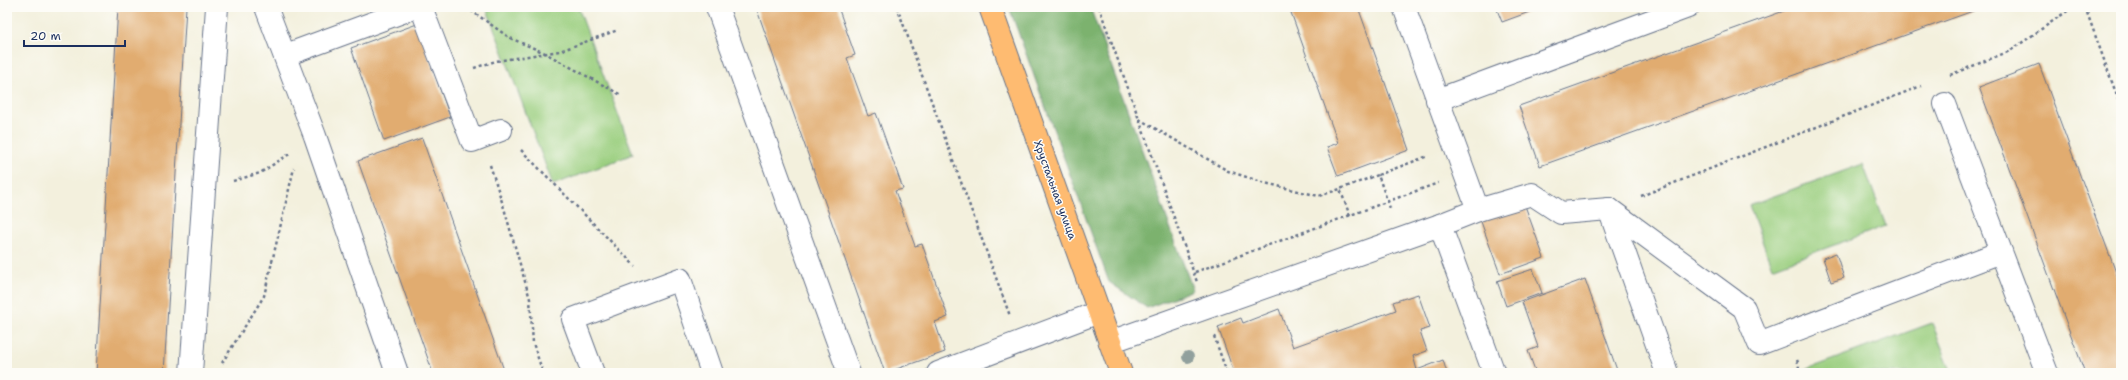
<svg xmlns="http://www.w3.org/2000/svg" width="2128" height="380" viewBox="0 0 2128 380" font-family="'Shantell Sans',sans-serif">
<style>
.green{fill:#9bcf80;stroke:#5b7f6f}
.forest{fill:#7cb26e;stroke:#4c7066}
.building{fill:#e1ac70}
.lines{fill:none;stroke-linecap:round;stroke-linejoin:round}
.minor-casing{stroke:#67738a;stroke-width:24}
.major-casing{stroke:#67738a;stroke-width:24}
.path{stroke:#67738a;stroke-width:2.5;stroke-dasharray:3 3;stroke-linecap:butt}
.minor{stroke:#fff;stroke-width:22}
.major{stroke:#febb71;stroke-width:22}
.tree{fill:#91a09d}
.labels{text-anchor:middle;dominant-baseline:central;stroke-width:3;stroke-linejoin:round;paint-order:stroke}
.street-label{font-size:11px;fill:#1b2f5e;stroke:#fdfcf7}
</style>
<rect width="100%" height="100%" fill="#fdfcf7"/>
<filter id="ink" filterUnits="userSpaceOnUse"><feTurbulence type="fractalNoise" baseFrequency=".025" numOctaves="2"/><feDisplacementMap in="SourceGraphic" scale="8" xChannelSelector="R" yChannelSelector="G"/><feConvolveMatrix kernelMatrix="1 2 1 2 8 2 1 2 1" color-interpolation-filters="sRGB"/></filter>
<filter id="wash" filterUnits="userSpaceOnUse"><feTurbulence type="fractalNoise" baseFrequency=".012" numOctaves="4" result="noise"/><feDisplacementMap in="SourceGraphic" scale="16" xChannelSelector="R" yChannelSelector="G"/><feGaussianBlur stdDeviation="0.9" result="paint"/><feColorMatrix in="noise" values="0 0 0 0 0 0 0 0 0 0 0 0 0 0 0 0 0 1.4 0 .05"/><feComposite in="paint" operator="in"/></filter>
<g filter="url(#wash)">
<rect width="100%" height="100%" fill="#f3f0dd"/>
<g class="green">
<path d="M486,7h92l55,147 -80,31z"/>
<path d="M1863,164l23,62 -114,42 -23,-63z"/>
<path d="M1932,323l20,50h-156z"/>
</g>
<path class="forest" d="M1009,7h81l103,283 -46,18 -38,-26z"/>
<g id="blocks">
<g class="building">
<path d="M118,7h68l-22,366h-68z"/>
<path d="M756,7h82l17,48 -8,3 21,58 8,-3 27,76 -8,2 20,55 7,-2 26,73 -13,5 10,30 -60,21z"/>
<path d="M1289,7h69l51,143 -71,26 -11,-29 11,-4z"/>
<path d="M1496,7h47l-41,15z"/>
<path d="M1795,7h189l-444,159 -21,-60z"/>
<path d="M417,24l33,93 -66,24 -33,-93z"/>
<path d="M2039,64l82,222v87h-36l-106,-286z"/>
<path d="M422,138l83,235h-72l-75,-212z"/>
<path d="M1524,203l20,55 -44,16 -20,-55z"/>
<path d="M1836,253l8,25 -13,4 -8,-24z"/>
<path d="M1533,269l9,24 -36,13 -9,-25z"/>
<path d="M1585,279l33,94h-82l-8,-22 10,-4 -16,-45z"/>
<path d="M1418,294l12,34 -10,3 7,20 -14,5 4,14 26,-10 4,13h-213l-16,-46 23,-9 2,5 36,-14 14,38 103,-37 -3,-8z"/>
</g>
</g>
</g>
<g filter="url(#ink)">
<use href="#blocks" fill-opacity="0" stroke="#67738a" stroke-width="1"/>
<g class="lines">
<defs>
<g id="minor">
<path d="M266,7l49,129 82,237"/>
<path d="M421,7l51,134 29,-11"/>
<path d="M717,7l132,366"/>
<path d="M1404,7l74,203 -38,15"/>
<path d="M286,55l130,-48"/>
<path d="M1437,100l251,-93"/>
<path d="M1945,104l102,269"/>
<path d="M1609,209l58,164"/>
<path d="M1478,210l54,-16 29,19 48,-4 135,99 15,36 242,-92"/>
<path d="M1110,342l330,-117 54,148"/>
<path d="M191,373l26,-366"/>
<path d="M593,373l-20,-54 107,-40 32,94"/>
<path d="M938,373l161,-61"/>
</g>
<path id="major" d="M990,7l131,366"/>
</defs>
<use href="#minor" class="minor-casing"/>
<use href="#major" class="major-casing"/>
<g class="path">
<path d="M466,7l44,31 35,15 76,42"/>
<path d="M897,7l113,309"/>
<path d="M1099,7l98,275"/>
<path d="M2085,7l36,100"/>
<path d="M474,68l22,-7 64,-10 58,-21"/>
<path d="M1950,75l60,-24 63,-44"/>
<path d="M1139,119l89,52 37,12 54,13 21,-7"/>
<path d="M521,150l114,116"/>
<path d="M490,165l14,43 26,91 3,44 10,30"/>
<path d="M1378,175l50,-19"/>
<path d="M233,181l27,-8 31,-20"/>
<path d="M1641,196l280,-110"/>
<path d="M1350,216l-10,-27 38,-14 13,36"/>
<path d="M1195,272l243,-89"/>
<path d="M1214,336l13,37"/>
<path d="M1797,360l2,5 -1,8"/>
<path d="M222,363l42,-67 30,-128"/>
<path d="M1221,373l5,-4"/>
</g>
<use href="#minor" class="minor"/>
<use href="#major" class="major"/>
</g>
<circle class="tree" cx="1188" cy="357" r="6"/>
</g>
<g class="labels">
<g class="street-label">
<text transform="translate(1055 190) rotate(70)">Хрустальная улица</text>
</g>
</g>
<rect width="2128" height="380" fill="none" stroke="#fdfcf7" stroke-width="24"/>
<path d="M24 40v6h101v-6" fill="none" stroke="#1b2f5e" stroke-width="2"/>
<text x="30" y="40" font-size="12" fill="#1b2f5e" stroke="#fdfcf7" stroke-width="3" paint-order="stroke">20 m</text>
</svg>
